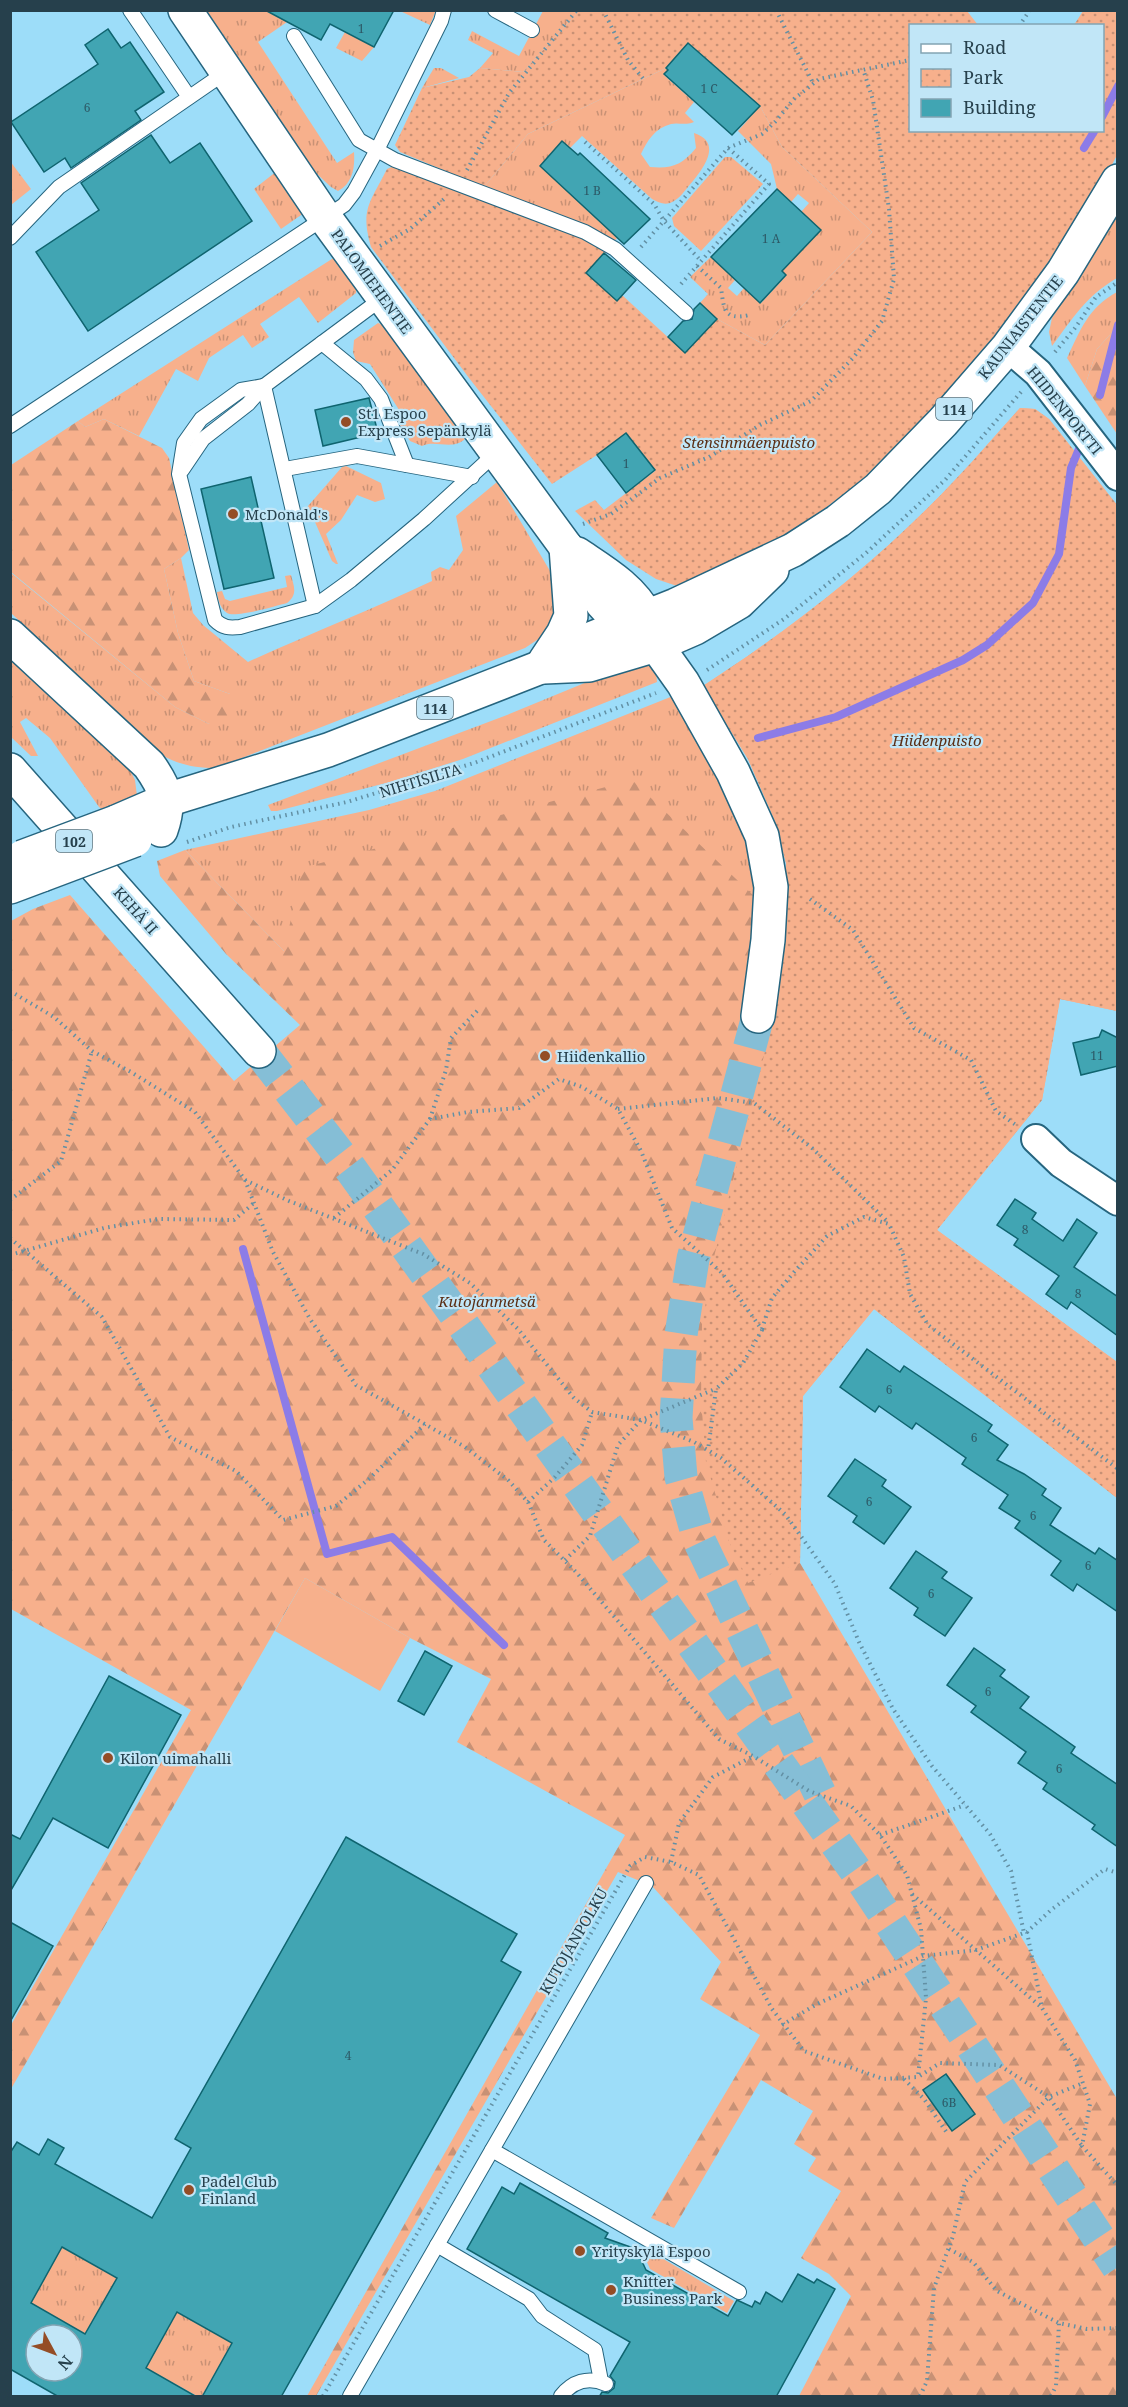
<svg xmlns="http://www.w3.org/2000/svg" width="1128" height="2407" viewBox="0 0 1128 2407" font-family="'Noto Serif',serif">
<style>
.grass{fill:url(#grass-tufts)}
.forest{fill:url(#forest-firs)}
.park{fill:url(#park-dots)}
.garden{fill:#f7b08c}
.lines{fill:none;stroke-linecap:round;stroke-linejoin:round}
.stream{stroke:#8c7ce7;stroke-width:8}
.building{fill:#41a5b3;stroke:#0f646f;stroke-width:1.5;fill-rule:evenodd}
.trunk-tunnel{stroke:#85bed6;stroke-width:33;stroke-dasharray:33 16;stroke-linecap:butt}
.service-casing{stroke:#26657f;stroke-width:16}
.minor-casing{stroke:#26657f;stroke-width:32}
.tertiary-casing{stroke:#26657f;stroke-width:36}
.primary-casing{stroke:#26657f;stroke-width:36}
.trunk-casing{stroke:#26657f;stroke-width:36}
.path{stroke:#6390a4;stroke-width:4;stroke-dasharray:1.5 4.5;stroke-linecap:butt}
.service{stroke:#fff;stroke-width:14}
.minor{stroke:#fff;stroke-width:28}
.tertiary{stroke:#fff;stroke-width:33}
.primary{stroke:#fff;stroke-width:33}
.trunk{stroke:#fff;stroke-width:33}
.primary-bridge-casing{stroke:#26657f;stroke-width:36;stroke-linecap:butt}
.primary-bridge{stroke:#fff;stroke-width:33}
.poi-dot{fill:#944d26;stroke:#c1e6f7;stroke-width:2}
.labels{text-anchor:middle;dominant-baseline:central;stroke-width:4.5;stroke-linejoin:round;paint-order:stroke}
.number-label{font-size:12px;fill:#2d5966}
.shield{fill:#c1e6f7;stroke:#54727f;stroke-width:1.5}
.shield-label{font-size:14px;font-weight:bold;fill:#26404c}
.street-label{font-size:15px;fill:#26404c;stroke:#c1e6f7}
.poi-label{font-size:15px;fill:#26404c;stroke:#c1e6f7;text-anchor:start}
.park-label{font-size:15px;font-style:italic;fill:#5b2f16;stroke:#c1e6f7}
</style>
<defs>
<pattern id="grass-tufts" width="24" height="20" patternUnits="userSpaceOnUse" patternTransform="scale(1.5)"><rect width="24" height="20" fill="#f7b08c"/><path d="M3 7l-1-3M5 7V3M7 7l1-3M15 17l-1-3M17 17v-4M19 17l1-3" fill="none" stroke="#c89175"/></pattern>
<pattern id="forest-firs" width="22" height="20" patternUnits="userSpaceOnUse" patternTransform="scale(1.5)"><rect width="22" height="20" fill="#f7b08c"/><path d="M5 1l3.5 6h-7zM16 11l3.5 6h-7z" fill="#c89175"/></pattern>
<pattern id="park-dots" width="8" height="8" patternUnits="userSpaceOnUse" patternTransform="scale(1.5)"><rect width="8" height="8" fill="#f7b08c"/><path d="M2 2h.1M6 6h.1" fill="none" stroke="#c89175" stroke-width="1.8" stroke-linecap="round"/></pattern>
</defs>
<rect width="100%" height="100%" fill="#9dddf9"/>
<g class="grass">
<path d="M436,10l-6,15 -30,-14z"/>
<path d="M207,11h66l-1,3 15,8 -29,20 79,121 17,-11c1,15 -1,31 -16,39l-7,-4 -15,-14z"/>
<path d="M543,11h36l-56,61 -43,-4 13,-15 -25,-13 4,-9 47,25z"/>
<path d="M345,32l29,15 -12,14 -26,-13z"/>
<path d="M434,68h7l18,10 -37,10z"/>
<path d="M666,68l2,2 -4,5 30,27 -9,11 9,9c-10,4 -15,0 -23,2 -16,4 -24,17 -30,30l9,13c22,2 32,-2 46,-19l-2,-15c31,10 7,39 -6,54 -5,6 -10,13 -18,16 -7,2 -12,-1 -18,-4l-70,-63 -12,12 -8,-6 -22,24 77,72 -5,6 -128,-57 44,-53z"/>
<path d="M760,106l22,41 90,85 -107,113 -48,-26 -17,-16 8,-9 -18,-17 31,-30 -4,15 18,18 -7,8 9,8 7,-8 17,15 25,-27 -4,-5 38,-41 -19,-18 8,-9 -11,-9 -7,8 -14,-13 -6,-25 -33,-33z"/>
<path d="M725,157h6l32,27 -62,67 -27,-25 -2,-8z"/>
<path d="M277,171l27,42 -23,16 -27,-40z"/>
<path d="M1117,216v62c-32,19 -43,39 -65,68l-3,-14 3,-14z"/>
<path d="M335,257l21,30v6l-38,30 -19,-26 -39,27 9,13 -17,11 -9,-13 -34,23 -11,23 -22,-12 -37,67 -35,-17 -19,8 -7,-6z"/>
<path d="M1117,292v35l-20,22 -12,37 -18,-28c14,-29 21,-50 50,-66z"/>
<path d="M378,323l7,3 79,106 1,7c-13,12 -30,0 -43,7l-12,-5 -12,-19 3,-9 -31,-49 -14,-3 -3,-9 1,-12z"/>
<path d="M346,466l35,17 4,16 -10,3 -18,-7 -16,25 -15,14 12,30h-2l-4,-3 -24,-55 34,-39z"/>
<path d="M497,482l62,104 -4,32 -15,20 -15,10 -309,120c-21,0 -37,-3 -56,-14l-149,-141 -1,-41 165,135 34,17 21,-30 -36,-13 -16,-48 -14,-64 17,-11 12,55 10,12 45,37c61,-28 123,-52 184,-81l-1,-9 9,-5 9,3 14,-20 -7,-34z"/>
<path d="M291,575c3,12 7,19 -4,28 -11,3 -52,15 -60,10 -7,-5 -9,-13 -10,-21l5,-1 3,8 5,2 57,-14 -2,-11z"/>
<path d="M10,653l117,111 8,16 2,16 -30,17 -8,-6 -49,-69 -24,-20 -6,4 18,34h-7l-20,-19z"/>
<path d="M638,661c12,3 19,8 19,21l-194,77 -73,23 -113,29h-6l-3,-6 239,-90z"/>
<path d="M673,696c21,39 55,88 69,130 8,24 11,47 14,72l-472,53 -99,-101 184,-40 66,-19z"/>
<path d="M62,2247l55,31 -32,56 -54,-31z"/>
<path d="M645,2248l89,53 -7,12 -77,-44 -7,-16z"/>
<path d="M177,2312l55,31 -30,53h-5l-51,-28z"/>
</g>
<g class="forest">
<path d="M10,161l21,28 -20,16h-1z"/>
<path d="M1117,327v107l-32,-48 12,-37z"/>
<path d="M1020,408l15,1 14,10 68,86v506l-57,-12 -18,101 -105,130 180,132v136l-243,-189 -71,87 -3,167 317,536v297h-318l52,-100 -22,-22 -28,-16 40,-67 -33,-20 8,-13 -22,-14 19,-33 -52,-31 -87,148 -23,-10 109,-183 -60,-36 21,-37 -69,-76 -34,-14 -302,524h-9l318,-561 -168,-93 34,-63 -81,-41 -105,-60 -294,511v-64l180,-315 -180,-101v-688l22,-12 37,-14 164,186 66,-56 -74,-71 -66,-78 -3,-15 28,-11 99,101 18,-83 330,-88 124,118 17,115 3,-6 7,-44 3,-100 -11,-42 -27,-62 -45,-73c91,-59 178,-127 253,-207 22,-23 42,-47 64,-71z"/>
<path d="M104,419l58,29 7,10 20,92 -8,8 -17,11 14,64 16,48 36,13 2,21 -23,9 -34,-17 -164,-135v-107l67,-44 7,6z"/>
</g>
<g class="park">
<path d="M579,11h388l11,14 -68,1v104h192v-104l-28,-1 9,-14h34v144l-17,33 -73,112 -74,90 -87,87 -76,58 -107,53 -27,-9 -30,-19 -51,-49 20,-11 9,10 51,-39 -29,-38 -29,22 -45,29 -83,-106 -98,-131c-11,-38 -1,-44 16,-78l7,-3 190,73 23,12 -20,22 30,27 5,-5 63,58 32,-34 48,26 107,-113 -90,-85 -22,-41 -72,-63 -22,25 -138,66 -44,53 -84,-35 -5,-7 27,-57 47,-11 11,-9 43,4z"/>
<path d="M1020,408l15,1 14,10 68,86v506l-57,-12 -18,101 -105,130 180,132v136l-243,-189 -71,87 -3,167 -52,20 -18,-39 -24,-82 -5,-63 1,-75 12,-67 62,-250 7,-44 3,-100 -11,-42 -27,-62 -45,-73c91,-59 178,-127 253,-207 22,-23 42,-47 64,-71z"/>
</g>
<path class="garden" d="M305,1578l105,60 -30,53 -105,-60z"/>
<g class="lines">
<g class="stream">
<path d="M1102,117l16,-31"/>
<path d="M1084,148l11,-18"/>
<path d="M1100,395l18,-70"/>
<path d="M758,738l78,-21 127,-57 24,-15 46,-42 26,-49 12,-86 10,-24"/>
<path d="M243,1249l84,305 65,-17 112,108"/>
</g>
</g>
<g class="building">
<path d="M265,10h129l-20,37 -44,-23 -9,16z"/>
<path d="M108,29l13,19 9,-6 34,50 -29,19 6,9 -70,48 -6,-10 -21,14 -33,-50 87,-58 -13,-19z"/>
<path d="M688,43l72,63 -28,29 -68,-61 4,-4 -2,-2z"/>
<path d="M151,135l19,28 30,-20 52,78 -164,110 -52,-79 63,-42 -18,-27z"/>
<path d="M562,141l16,14 2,-2 70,66 -26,25 -84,-78z"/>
<path d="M777,189l44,41 -39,41 4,4 -26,28 -49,-46z"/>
<path d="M604,253l32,27 -19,21 -31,-28z"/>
<path d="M700,303l17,16 -32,34 -17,-16 15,-16 9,-2 2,-10z"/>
<path d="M369,398l9,35 -55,13 -8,-36z"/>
<path d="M626,433l29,37 -29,23 -29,-38z"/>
<path d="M251,477l23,101 -50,11 -23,-100z"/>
<path d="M1102,1030l16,8v28l-37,9 -8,-32 26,-6z"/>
<path d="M1015,1199l21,14 -4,6 31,22 14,-22 20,14 -23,34 44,30v39l-47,-34 -4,7 -21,-15 13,-18 -45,-31 4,-6 -21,-14z"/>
<path d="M867,1349l33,23 4,-6 88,59 -4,6 20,14 -11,15 27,14 22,15 -4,6 19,13 -11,17 45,29 4,-6 19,13v51l-41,-28 -4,7 -22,-16 10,-14 -46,-33 5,-7 -21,-13 9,-13 -46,-31 4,-6 -50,-35 -4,6 -33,-23 -4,6 -35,-25z"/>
<path d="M855,1459l31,21 -4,6 29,21 -27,37 -31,-22 4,-6 -29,-20z"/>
<path d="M916,1551l31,21 -5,6 30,20 -27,38 -31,-21 4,-7 -28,-20z"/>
<path d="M974,1648l31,22 -5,6 29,21 -9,11 55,39 -4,6 47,32v62l-26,-18 3,-4 -52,-36 4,-6 -29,-20 8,-11 -55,-40 5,-6 -29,-21z"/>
<path d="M425,1651l27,15 -28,49 -26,-14z"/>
<path d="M109,1676l72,39 -73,133 -55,-30 -43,74v-58l10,5z"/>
<path d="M346,1837l171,97 -16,27 20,11 -240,425h-79l30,-54 -55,-31 -31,56 51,29h-138l-49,-28v-216l7,-11 22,13 9,-16 16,9 -9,16 97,54 39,-70 -16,-9zM62,2247l55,31 -32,56 -54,-31zM36,2335h36v36h-36z"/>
<path d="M10,1922l43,24 -43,76z"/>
<path d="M946,2074l29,40 -23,17 -29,-41z"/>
<path d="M520,2183l88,50 -3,5 28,10 6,7 7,15 82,46 9,-16 15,7 3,-6 5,3 6,-12 16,10 16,-28 16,9 3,-4 18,10 -59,108h-177l3,-5 6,1 6,-5 1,-6 -5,-6 20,-34 -163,-93 35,-62 12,7z"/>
</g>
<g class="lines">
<g class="trunk-tunnel">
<path d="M758,1016l-65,243 -12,76 -5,83 5,59 18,63 122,256"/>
<path d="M259,1051l91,117 506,703 262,396"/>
</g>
<defs>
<g id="service">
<path d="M130,10l59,87"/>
<path d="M495,10l37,20"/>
<path d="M294,36l65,104 36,20 190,72 30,17 71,64"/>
<path d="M10,238l49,-51 167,-115"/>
<path d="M322,343l44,36 15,20 26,66"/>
<path d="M264,386l-23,4 -40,29 -17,24 -5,31 36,146c8,8 14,8 25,7l75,-21 36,-26 73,-61 72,-66"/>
<path d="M264,386l51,220"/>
<path d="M10,426l334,-221 10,-13 24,-44 63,-127 3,-11"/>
<path d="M285,469l72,-13 115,21"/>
<path d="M182,470l21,-31 45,-35 16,-18 120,-89"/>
<path d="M492,2150l247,142"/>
<path d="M437,2245l92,54 13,17 53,34 6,31"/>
<path d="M350,2396l296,-513"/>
<path d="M561,2396c11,-14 27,-20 45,-12"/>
</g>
<g id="minor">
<path d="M1008,347l30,26 80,103"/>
<path d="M1036,1139l25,24 57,38"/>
</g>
<g id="tertiary">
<path d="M185,10l141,209 240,328 36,56 21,23 24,13"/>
<path d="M577,554c25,17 55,34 69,62 4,8 7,18 10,27"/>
</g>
<g id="primary">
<path d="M545,661l18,-27 8,-18 -5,-69"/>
<path d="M544,667l45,-2 67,-20 39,-17 44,-26 33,-32"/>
<path d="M116,822l51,-22 161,-50 213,-83 39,-24 96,-38 117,-55 45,-29 40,-32 65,-67 65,-75 55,-75 55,-91"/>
<path d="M10,887l32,-12"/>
</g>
<g id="trunk">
<path d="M10,636l139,129c17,24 22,37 12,65"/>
<path d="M656,645l27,38 50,89 29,64 9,51 -3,53 -10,76"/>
<path d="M10,770l249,281"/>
</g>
</defs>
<use href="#service" class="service-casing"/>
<use href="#minor" class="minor-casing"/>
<use href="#tertiary" class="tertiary-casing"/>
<use href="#primary" class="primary-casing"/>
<use href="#trunk" class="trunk-casing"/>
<g class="path">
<path d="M603,10l25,50 17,21"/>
<path d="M776,10l37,73"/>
<path d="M1019,26l11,-16"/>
<path d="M585,142l69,62 10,17 37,40"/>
<path d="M728,148l34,-14 13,-12 19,-23 25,-20 91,-19"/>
<path d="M467,170l42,-77 68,-83"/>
<path d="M380,246l30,-17 34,-30"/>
<path d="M641,247l87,-99 41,36 -88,100"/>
<path d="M697,266l24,22c3,20 2,33 28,27"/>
<path d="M1055,352l20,-24 21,-31 22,-15"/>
<path d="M583,524l28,-10 49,-36 49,-21 51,-32 51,-24 42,-43 29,-37 12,-42 -5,-70 -16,-109 -10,-31"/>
<path d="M707,670l77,-51 82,-66 79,-73 76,-88"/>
<path d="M187,842l44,-15 116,-25 127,-39 182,-70"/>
<path d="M810,899l43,31 61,98 57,32 25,51 20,14"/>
<path d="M10,991l44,26 38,34 39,21 64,40 50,68 28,72 37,67 46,66 109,62 43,33 20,22 16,38 32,32 143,167 34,17 56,35 42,15 29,29 27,40 14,54 5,69 -8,79"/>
<path d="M618,1109l100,-11 36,5 58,45 77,75"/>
<path d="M430,1119l16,-49 5,-32 28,-29"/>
<path d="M245,1180l44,21 134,53 47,29 48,46 56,69 18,14 49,8 53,22 27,16 64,56 50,70 24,58 34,67 39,57 58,68 21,37 13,62"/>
<path d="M10,1200l51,-39 31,-110"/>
<path d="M334,1218l58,-48 38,-51 38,-7 51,-4 40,-29 23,8 36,22 23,42 31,77 50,45 40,57 -19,33 -27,26 -8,61"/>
<path d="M10,1238l92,79 68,120 66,34 47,49 53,-14 33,-27 56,-55"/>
<path d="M10,1255l94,-27 54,-9 76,1 21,-18"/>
<path d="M762,1329l10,-31 23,-27 32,-35 37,-19 25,7 15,33 6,37 18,31 190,144"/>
<path d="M528,1502l27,-25 27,-32 10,-33"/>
<path d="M565,1560l25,-24 28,-91 23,-25 74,-31"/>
<path d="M880,1835l85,-30"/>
<path d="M671,1862l8,-39 34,-46 39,-20"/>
<path d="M912,1894l130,114"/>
<path d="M1027,1932l15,76 33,52 15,44 -8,42 36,40"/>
<path d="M782,2025l35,-21 106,-48 53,-6 51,-18 24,-22 54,-41 13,4"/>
<path d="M904,2079l20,20 23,34"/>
<path d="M949,2249l24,13 24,29 62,32 28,6 31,-1"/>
<path d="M624,2257l5,-7"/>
<path d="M323,2396l307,-530 15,-9 26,5 28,13 73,134 32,42 79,28 35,-2 22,-14 59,2 50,32 33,49"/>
<path d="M920,2396l7,-15 7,-93 19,-52 12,-54 84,-85 34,-14"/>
<path d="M1051,2396l5,-10 3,-63"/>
</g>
<use href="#service" class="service"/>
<use href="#minor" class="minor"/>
<use href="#tertiary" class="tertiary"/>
<use href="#primary" class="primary"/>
<use href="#trunk" class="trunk"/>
<defs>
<g id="primary-bridge">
<path d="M22,857l94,-35"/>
<path d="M42,875l93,-35"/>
</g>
</defs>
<use href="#primary-bridge" class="primary-bridge-casing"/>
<use href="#primary-bridge" class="primary-bridge"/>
</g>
<g class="poi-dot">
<circle cx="346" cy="422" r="6"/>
<circle cx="233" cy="514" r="6"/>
<circle cx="545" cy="1056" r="6"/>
<circle cx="108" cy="1758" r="6"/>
<circle cx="189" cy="2190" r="6"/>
<circle cx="580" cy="2251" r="6"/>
<circle cx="611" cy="2290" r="6"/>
</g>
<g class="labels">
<g class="number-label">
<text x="361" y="28">1</text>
<text x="709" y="88">1 C</text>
<text x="87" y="107">6</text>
<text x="592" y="190">1 B</text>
<text x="771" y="238">1 A</text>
<text x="626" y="463">1</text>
<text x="1097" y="1055">11</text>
<text x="1025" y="1229">8</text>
<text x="1078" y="1293">8</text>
<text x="889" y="1389">6</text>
<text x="974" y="1437">6</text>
<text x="869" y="1501">6</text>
<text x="1033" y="1515">6</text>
<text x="1088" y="1565">6</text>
<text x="931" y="1593">6</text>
<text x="988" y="1691">6</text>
<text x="1059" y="1768">6</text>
<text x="348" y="2055">4</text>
<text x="949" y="2102">6B</text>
</g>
<g class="shield">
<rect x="936" y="398" width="36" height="22" rx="4.5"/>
<rect x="417" y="697" width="36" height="22" rx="4.5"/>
<rect x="56" y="830" width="36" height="22" rx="4.5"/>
</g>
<g class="shield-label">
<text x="954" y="409">114</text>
<text x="435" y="708">114</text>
<text x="74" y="841">102</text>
</g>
<g class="street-label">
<text transform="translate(372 281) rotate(54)">PALOMIEHENTIE</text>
<text transform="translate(1020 327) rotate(-52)">KAUNIAISTENTIE</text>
<text transform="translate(1065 410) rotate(51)">HIIDENPORTTI</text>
<text transform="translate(420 780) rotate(-17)">NIHTISILTA</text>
<text transform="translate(136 910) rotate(48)">KEHÄ II</text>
<text transform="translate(573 1941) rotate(-60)">KUTOJANPOLKU</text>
</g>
<g class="poi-label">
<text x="358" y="413">St1 Espoo<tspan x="358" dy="17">Express Sepänkylä</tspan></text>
<text x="245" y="514">McDonald's</text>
<text x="557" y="1056">Hiidenkallio</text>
<text x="120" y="1758">Kilon uimahalli</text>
<text x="201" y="2181">Padel Club<tspan x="201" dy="17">Finland</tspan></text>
<text x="592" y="2251">Yrityskylä Espoo</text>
<text x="623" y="2281">Knitter<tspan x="623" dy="17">Business Park</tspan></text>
</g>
<g class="park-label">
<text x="749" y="442">Stensinmäenpuisto</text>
<text x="937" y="740">Hiidenpuisto</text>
<text x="487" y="1301">Kutojanmetsä</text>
</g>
</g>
<rect width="1128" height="2407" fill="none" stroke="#26404c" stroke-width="24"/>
<rect x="909" y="24" width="195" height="108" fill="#c1e6f7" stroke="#83a4b3" stroke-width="1.5"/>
<rect x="921" y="44" width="30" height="9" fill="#ffffff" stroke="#83a4b3" stroke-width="1.5"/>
<text x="963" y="54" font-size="18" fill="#26404c">Road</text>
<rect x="921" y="69" width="30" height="18" fill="url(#park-dots)" stroke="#83a4b3" stroke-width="1.5"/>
<text x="963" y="84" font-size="18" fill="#26404c">Park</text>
<rect x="921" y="99" width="30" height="18" fill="#41a5b3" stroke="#83a4b3" stroke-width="1.5"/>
<text x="963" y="114" font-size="18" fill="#26404c">Building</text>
<g transform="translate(54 2353) rotate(131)"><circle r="28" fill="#c1e6f7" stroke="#83a4b3" stroke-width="1.5"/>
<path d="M0-4.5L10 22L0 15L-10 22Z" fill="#944d26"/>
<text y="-9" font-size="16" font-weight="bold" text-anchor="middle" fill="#26404c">N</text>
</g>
</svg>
